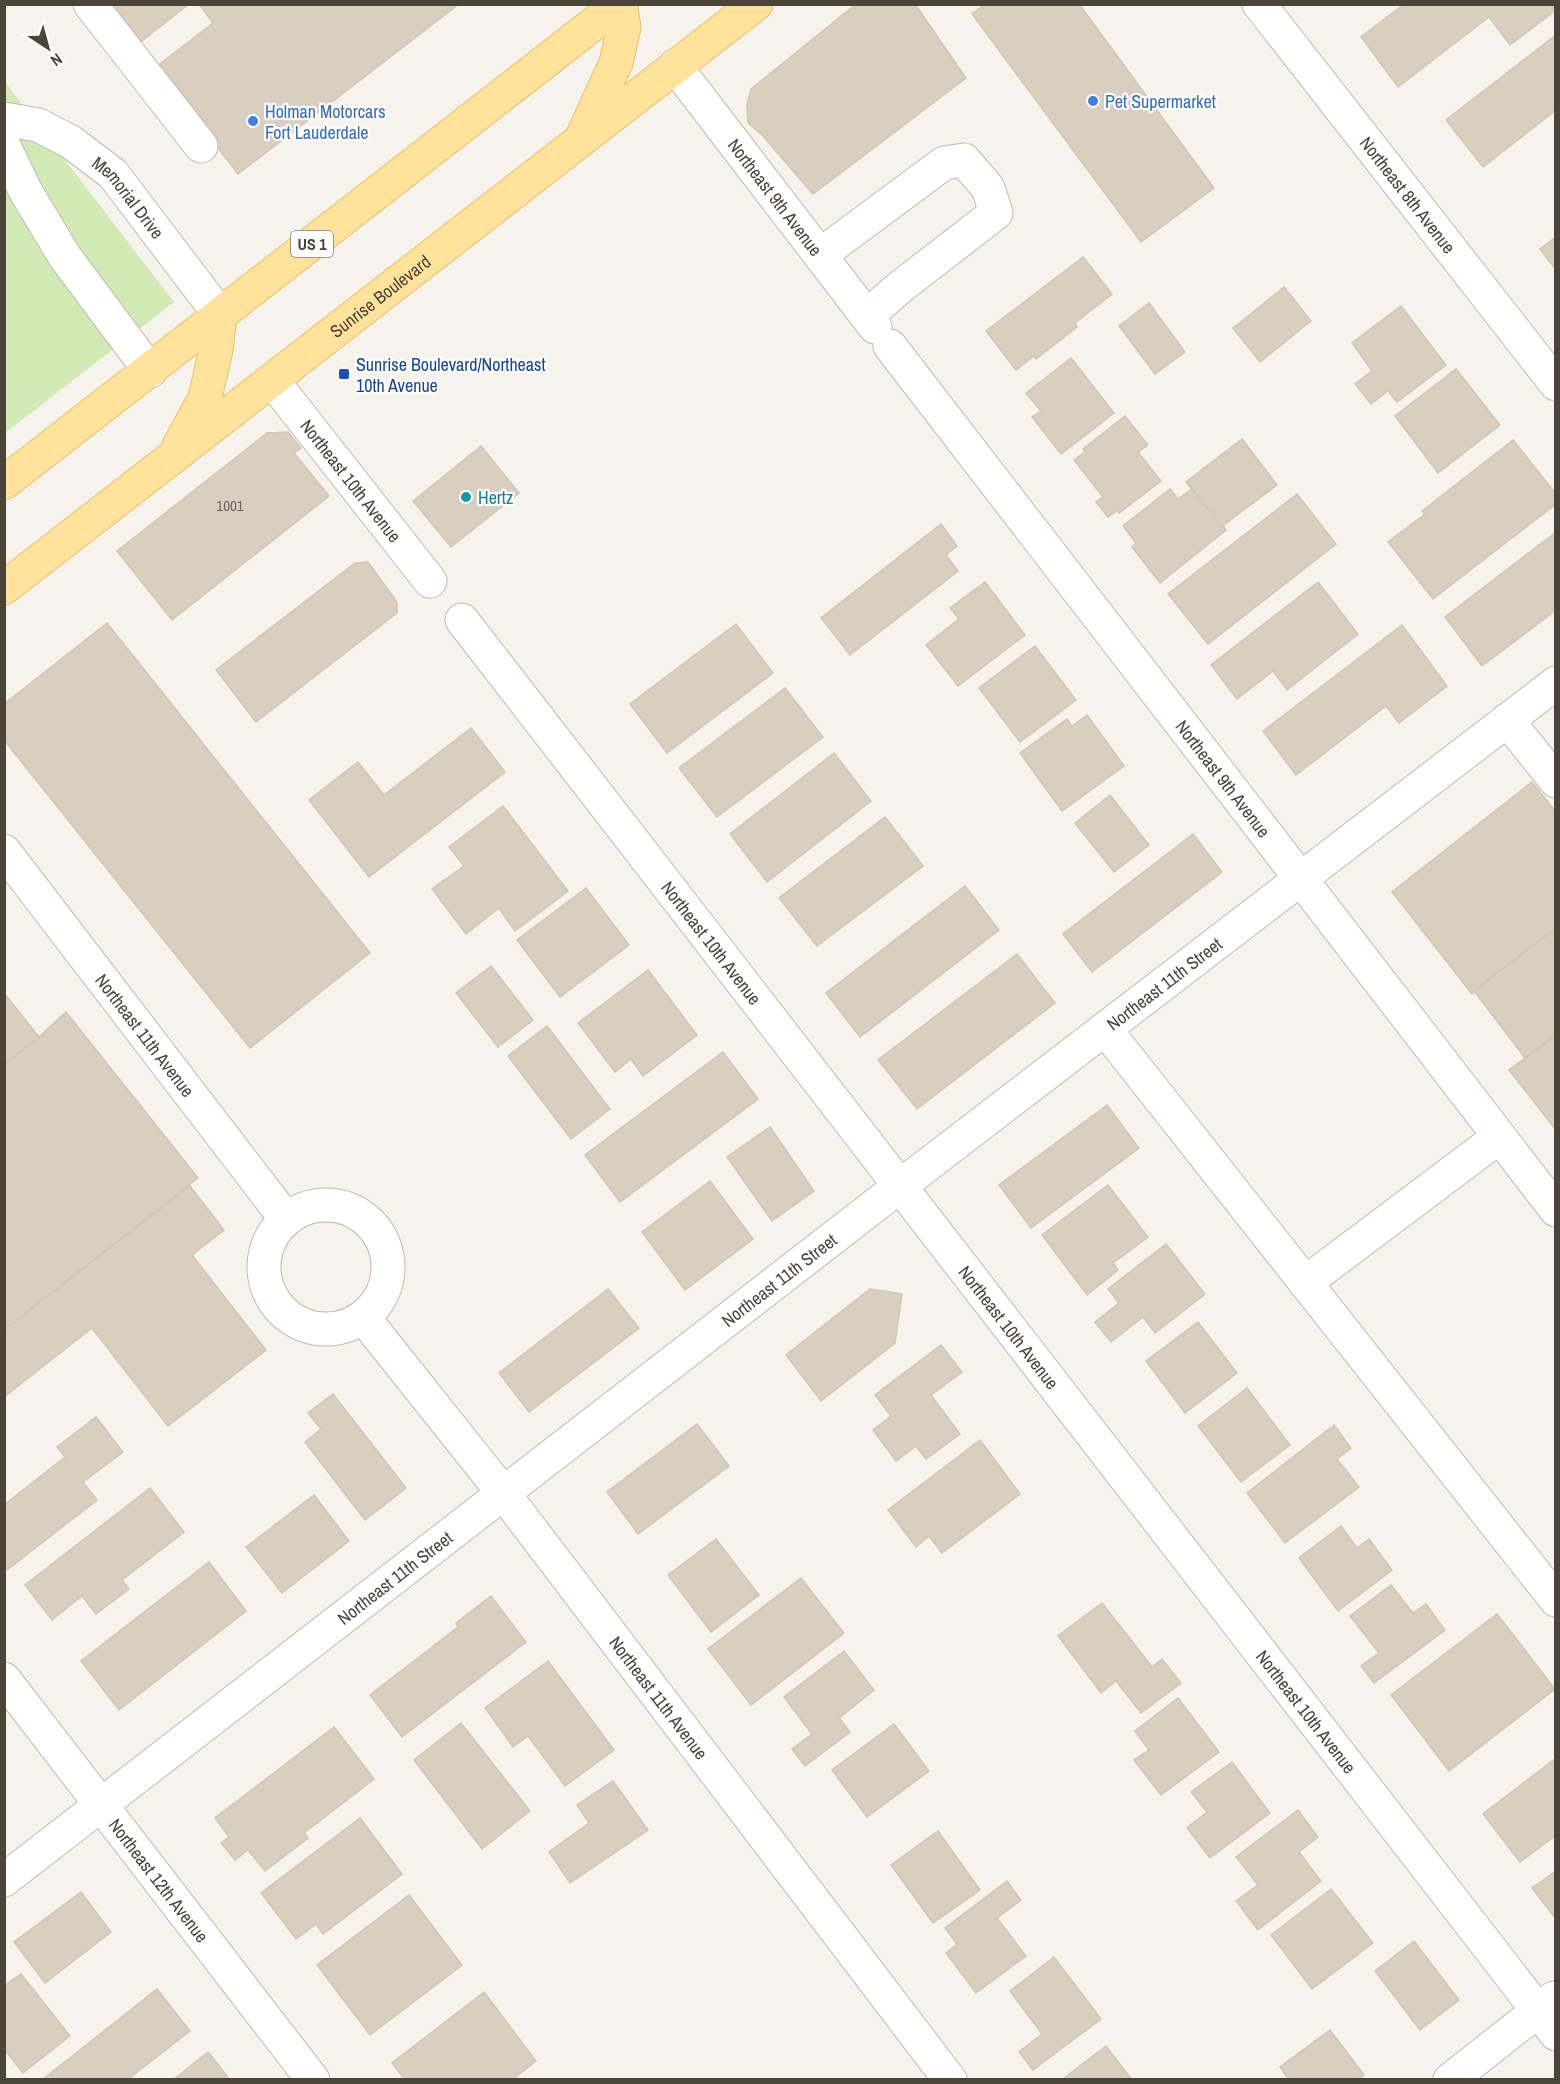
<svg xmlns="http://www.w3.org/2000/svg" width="1560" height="2084" viewBox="0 0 1560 2084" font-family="'Archivo Narrow',sans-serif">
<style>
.green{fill:#d2eab5}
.building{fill:#d8cfc1;stroke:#d3c7b4;stroke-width:1.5}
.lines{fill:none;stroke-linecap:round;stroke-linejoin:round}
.minor-casing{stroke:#c2bbae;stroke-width:35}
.major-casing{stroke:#e6c16a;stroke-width:35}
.minor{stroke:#fff;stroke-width:33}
.major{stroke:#ffe39c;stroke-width:33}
.shop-dot{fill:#3f7fe0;stroke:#fff;stroke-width:2}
.transit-dot{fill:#1a4fb4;stroke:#fff;stroke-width:2}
.culture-dot{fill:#0f9aa8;stroke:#fff;stroke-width:2}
.labels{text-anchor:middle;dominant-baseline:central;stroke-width:4.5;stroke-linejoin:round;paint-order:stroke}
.number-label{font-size:15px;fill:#6e675b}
.shield{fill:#fff;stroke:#817c74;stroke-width:1.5}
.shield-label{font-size:16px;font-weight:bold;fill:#4b4439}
.shop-label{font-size:18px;fill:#366cbe;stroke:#fff;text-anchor:start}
.street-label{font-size:18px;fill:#4b4439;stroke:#fff}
.transit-label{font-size:18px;fill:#164399;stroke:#fff;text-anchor:start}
.culture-label{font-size:18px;fill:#0d838f;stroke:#fff;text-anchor:start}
</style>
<rect width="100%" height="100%" fill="#f6f3ec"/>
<path class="green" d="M5,82l169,220 -169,131z"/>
<g class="building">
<path d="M108,4h81l-51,40z"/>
<path d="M199,4h260l-221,170 -82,-107 57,-44z"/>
<path d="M856,4h59l51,74 -153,116 -51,-59 -14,-12 -1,-19 4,-15z"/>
<path d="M985,4h94l135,184 -73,54 -169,-228z"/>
<path d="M1404,4h152v6l-46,35 -21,-28 -91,70 -37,-50z"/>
<path d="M1556,35v75l-73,57 -37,-47z"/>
<path d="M1556,237v33l-16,-21z"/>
<path d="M1083,257l29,37 -37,29 2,4 -41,32 -2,-3 -18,14 -30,-39z"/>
<path d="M1284,287l27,34 -51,41 -27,-34z"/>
<path d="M1149,303l36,49 -30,22 -36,-48z"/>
<path d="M1401,306l45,59 -49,37 -9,-11 -17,13 -16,-20 17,-13 -20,-28z"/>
<path d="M1071,358l43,55 -53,41 -29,-37 9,-6 -15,-18z"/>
<path d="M1456,369l44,56 -62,48 -43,-57z"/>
<path d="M1125,416l23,29 -10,7 23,29 -42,32 -2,-2 -9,6 -12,-15 7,-5 -29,-37 11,-8 -2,-3z"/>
<path d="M288,432l13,16 -7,5 35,43 -157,124 -55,-69 150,-118z"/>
<path d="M1242,439l35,46 -56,42 -35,-45z"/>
<path d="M1513,440l43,54v10l-123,95 -45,-57 37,-28 -3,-3z"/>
<path d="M481,446l38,47 -68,54 -38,-46z"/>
<path d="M1170,489l8,10 14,-10 29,38 2,-1 3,4 -66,53 -28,-36 4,-4 -13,-17z"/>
<path d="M1297,494l39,50 -128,100 -40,-50z"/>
<path d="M941,524l16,22 -11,9 12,16 -108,84 -29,-37z"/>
<path d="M1556,532v78l-74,56 -37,-49z"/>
<path d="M368,562l29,40v11l-141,109 -40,-52 139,-107z"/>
<path d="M985,582l40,53 -67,51 -32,-41 33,-26 -9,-11z"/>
<path d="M1318,582l40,52 -71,56 -14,-19 -36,28 -26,-34z"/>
<path d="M107,623l263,330 -120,95 -246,-308v-36z"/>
<path d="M736,624l37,49 -106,80 -37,-49z"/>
<path d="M1402,625l45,61 -48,37 -13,-17 -90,69 -33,-44z"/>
<path d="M1035,646l41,54 -56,42 -41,-54z"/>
<path d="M785,688l38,49 -106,80 -38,-49z"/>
<path d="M1087,715l37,51 -62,45 -42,-58 47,-34 5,7z"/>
<path d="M471,728l34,44 -136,105 -60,-77 49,-38 26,33z"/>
<path d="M834,753l37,48 -104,81 -37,-48z"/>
<path d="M1532,782l24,30v116l-84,66 -80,-102z"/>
<path d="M1110,795l39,50 -35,27 -39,-49z"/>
<path d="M503,806l65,85 -53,40 -16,-23 -33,26 -34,-45 32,-23 -15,-19z"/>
<path d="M885,817l38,49 -106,80 -38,-48z"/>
<path d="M1193,834l29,38 -130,100 -29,-38z"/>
<path d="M965,886l34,44 -139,107 -34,-44z"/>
<path d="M586,888l43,57 -69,52 -43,-57z"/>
<path d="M1556,928v107l-31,23 -51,-67z"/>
<path d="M1017,954l38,49 -138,106 -39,-49z"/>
<path d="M491,966l42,54 -35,27 -42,-54z"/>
<path d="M648,970l49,65 -54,41 -12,-17 -16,13 -37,-49z"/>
<path d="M4,993l35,44 -35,28z"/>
<path d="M66,1012l132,166 -194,152v-265l35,-28z"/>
<path d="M547,1026l63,83 -39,30 -63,-83z"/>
<path d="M1556,1035v95l-47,-60z"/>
<path d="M723,1052l35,47 -138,103 -35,-47z"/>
<path d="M1107,1105l32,43 -108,80 -32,-43z"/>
<path d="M770,1127l44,64 -42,30 -45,-64z"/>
<path d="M710,1181l43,58 -68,51 -43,-58z"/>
<path d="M1108,1185l40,52 -35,26 5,7 -31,25 -45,-60z"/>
<path d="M190,1186l34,44 -32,25 74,95 -98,76 -76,-98 -88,69v-67z"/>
<path d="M1166,1244l39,50 -50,39 -12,-16 -32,25 -16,-20 24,-19 -11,-14z"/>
<path d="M608,1289l31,39 -110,84 -30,-39z"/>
<path d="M870,1289l32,5 -7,49 -74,58 -35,-46z"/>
<path d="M1198,1322l39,51 -52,40 -39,-52z"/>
<path d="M941,1345l21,27 -31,23 29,39 -34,25 -10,-13 -20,15 -23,-31 18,-14 -16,-21z"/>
<path d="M1247,1388l43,57 -49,37 -43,-56z"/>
<path d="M333,1394l73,94 -41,32 -60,-78 16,-13 -13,-16z"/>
<path d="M96,1417l27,35 -40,30 14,18 -90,70 -3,-4v-61l61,-48 -8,-10z"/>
<path d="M697,1424l32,42 -91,68 -31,-42z"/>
<path d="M1334,1425l17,23 -14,11 22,28 -74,56 -38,-50z"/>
<path d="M980,1440l40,54 -78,59 -13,-17 -13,11 -28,-37z"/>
<path d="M150,1488l34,44 -62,48 7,9 -33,25 -14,-18 -30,24 -27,-35z"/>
<path d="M314,1495l35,46 -67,52 -36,-46z"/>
<path d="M1341,1526l16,22 12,-9 23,31 -54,41 -39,-53z"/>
<path d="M716,1539l43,56 -48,37 -43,-57z"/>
<path d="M209,1562l37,49 -127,99 -38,-49z"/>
<path d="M801,1578l43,55 -93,72 -43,-56z"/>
<path d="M1391,1585l22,28 13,-9 19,26 -71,53 -13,-17 18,-13 -29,-37z"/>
<path d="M491,1596l35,46 -124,95 -32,-42 88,-68 -2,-4z"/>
<path d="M1102,1603l50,64 10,-8 19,24 -40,30 -25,-32 -15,12 -43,-57z"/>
<path d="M1497,1614l58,75 -106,82 -58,-76z"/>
<path d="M844,1651l30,39 -35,28 11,14 -45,34 -13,-17 20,-15 -28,-37z"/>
<path d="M548,1661l66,89 -49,36 -37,-50 -15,11 -28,-39z"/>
<path d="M1178,1698l41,54 -58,43 -27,-35 15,-10 -14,-19z"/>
<path d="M461,1723l69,88 -48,38 -68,-89z"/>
<path d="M894,1724l35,47 -62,46 -35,-47z"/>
<path d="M334,1727l40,52 -70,54 4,5 -43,33 -17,-21 -13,10 -14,-17 8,-6 -14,-19z"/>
<path d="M1556,1758v77l-36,27 -37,-48z"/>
<path d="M1232,1762l38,51 -60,45 -23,-30 20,-16 -16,-20z"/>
<path d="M613,1781l35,49 -78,53 -21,-31 40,-29 -12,-18z"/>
<path d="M1298,1810l20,27 -19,15 22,29 -63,49 -22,-29 22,-16 -22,-28z"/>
<path d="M360,1818l42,56 -79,60 -7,-10 -20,15 -35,-46z"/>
<path d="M938,1831l42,59 -47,33 -42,-58z"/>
<path d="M1556,1871v48l-24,-31z"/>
<path d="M1007,1881l14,19 -24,18 29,38 -50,37 -30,-40 11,-9 -12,-16z"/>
<path d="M1331,1889l42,54 -61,46 -41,-54z"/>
<path d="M81,1892l30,40 -66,51 -31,-41z"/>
<path d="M409,1895l53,70 -92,70 -53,-70z"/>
<path d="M1414,1941l45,59 -39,30 -45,-59z"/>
<path d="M1054,1957l47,62 -68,51 -14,-18 23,-18 -32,-43z"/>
<path d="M21,1974l49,62 -47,37 -19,-24v-63z"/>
<path d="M157,1989l33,42 -63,49h-85z"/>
<path d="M484,1992l52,69 -24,19h-107l-13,-17z"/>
<path d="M1330,2030l34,45 -6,5h-69l-9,-13z"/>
<path d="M1106,2046l26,34h-66l-2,-2z"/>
<path d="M208,2052l22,28h-57z"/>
</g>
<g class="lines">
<defs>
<g id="minor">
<path d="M90,4l111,142"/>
<path id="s1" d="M1259,4l297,380"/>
<path id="s2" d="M675,66l200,261"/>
<path id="s3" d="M4,119l34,6 33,17 42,32 107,141"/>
<path d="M4,146l22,46 39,65 85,114"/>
<path d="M820,255l124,-92 20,-3 24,28 8,25 -97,75 -32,28"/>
<path id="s4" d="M890,346l666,864"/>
<path id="s5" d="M272,380l158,201"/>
<path id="s6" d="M462,620l1094,1414"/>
<path d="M1507,720l49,61"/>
<path id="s7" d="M4,851l282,368"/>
<path d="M1105,1029l451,571"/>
<circle cx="326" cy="1267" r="62"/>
<path d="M1305,1283l194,-146"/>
<path id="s8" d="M363,1317l141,177 446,586"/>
<path id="s9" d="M4,1679l309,401"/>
<path id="s10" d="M4,1880l896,-694 656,-503"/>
<path d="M1450,2080l104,-82"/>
</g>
<g id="major">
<path d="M583,135l33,-72 8,-36 -4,-23"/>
<path d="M179,446l26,-48 11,-48 4,-35"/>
<path d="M4,483l615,-479"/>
<path id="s11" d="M4,588l752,-584"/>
</g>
</defs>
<use href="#minor" class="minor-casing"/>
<use href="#major" class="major-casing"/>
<use href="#minor" class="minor"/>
<use href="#major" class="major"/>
</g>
<g class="shop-dot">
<circle cx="1093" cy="101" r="6"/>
<circle cx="253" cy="121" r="6"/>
</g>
<rect class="transit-dot" x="338" y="368" width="12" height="12" rx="3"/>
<circle class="culture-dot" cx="466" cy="497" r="6"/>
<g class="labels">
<g class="number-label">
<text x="230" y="505">1001</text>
</g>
<rect class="shield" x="291" y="231" width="42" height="26" rx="4.5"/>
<g class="shield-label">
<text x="312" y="244">US 1</text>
</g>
<g class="shop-label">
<text x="1105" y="101">Pet Supermarket</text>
<text x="265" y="111">Holman Motorcars<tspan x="265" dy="21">Fort Lauderdale</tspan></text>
</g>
<g class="street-label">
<text stroke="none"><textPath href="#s1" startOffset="242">Northeast 8th Avenue</textPath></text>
<text stroke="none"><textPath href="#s2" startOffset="165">Northeast 9th Avenue</textPath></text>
<text stroke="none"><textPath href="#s3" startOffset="152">Memorial Drive</textPath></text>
<text stroke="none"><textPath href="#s11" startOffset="476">Sunrise Boulevard</textPath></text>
<text stroke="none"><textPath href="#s5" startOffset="128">Northeast 10th Avenue</textPath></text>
<text stroke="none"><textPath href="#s4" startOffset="546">Northeast 9th Avenue</textPath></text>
<text stroke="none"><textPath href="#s6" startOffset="408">Northeast 10th Avenue</textPath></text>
<text stroke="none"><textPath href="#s10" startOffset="1466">Northeast 11th Street</textPath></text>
<text stroke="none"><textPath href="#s7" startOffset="232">Northeast 11th Avenue</textPath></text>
<text stroke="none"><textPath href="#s10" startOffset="980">Northeast 11th Street</textPath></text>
<text stroke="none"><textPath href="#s6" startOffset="894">Northeast 10th Avenue</textPath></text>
<text stroke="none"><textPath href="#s10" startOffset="494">Northeast 11th Street</textPath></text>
<text stroke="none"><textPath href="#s8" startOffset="482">Northeast 11th Avenue</textPath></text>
<text stroke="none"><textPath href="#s6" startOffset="1380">Northeast 10th Avenue</textPath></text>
<text stroke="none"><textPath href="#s9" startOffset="254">Northeast 12th Avenue</textPath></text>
</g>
<g class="transit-label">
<text x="356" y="364">Sunrise Boulevard/Northeast<tspan x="356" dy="21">10th Avenue</tspan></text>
</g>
<g class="culture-label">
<text x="478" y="497">Hertz</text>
</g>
</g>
<rect width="1560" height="2084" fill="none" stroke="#4b4439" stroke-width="12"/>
<g transform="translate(48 48) rotate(144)" stroke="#ffffff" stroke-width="4.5" paint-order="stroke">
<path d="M0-4.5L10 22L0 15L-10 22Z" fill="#4b4439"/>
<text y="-9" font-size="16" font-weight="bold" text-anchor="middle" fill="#4b4439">N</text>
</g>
</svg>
